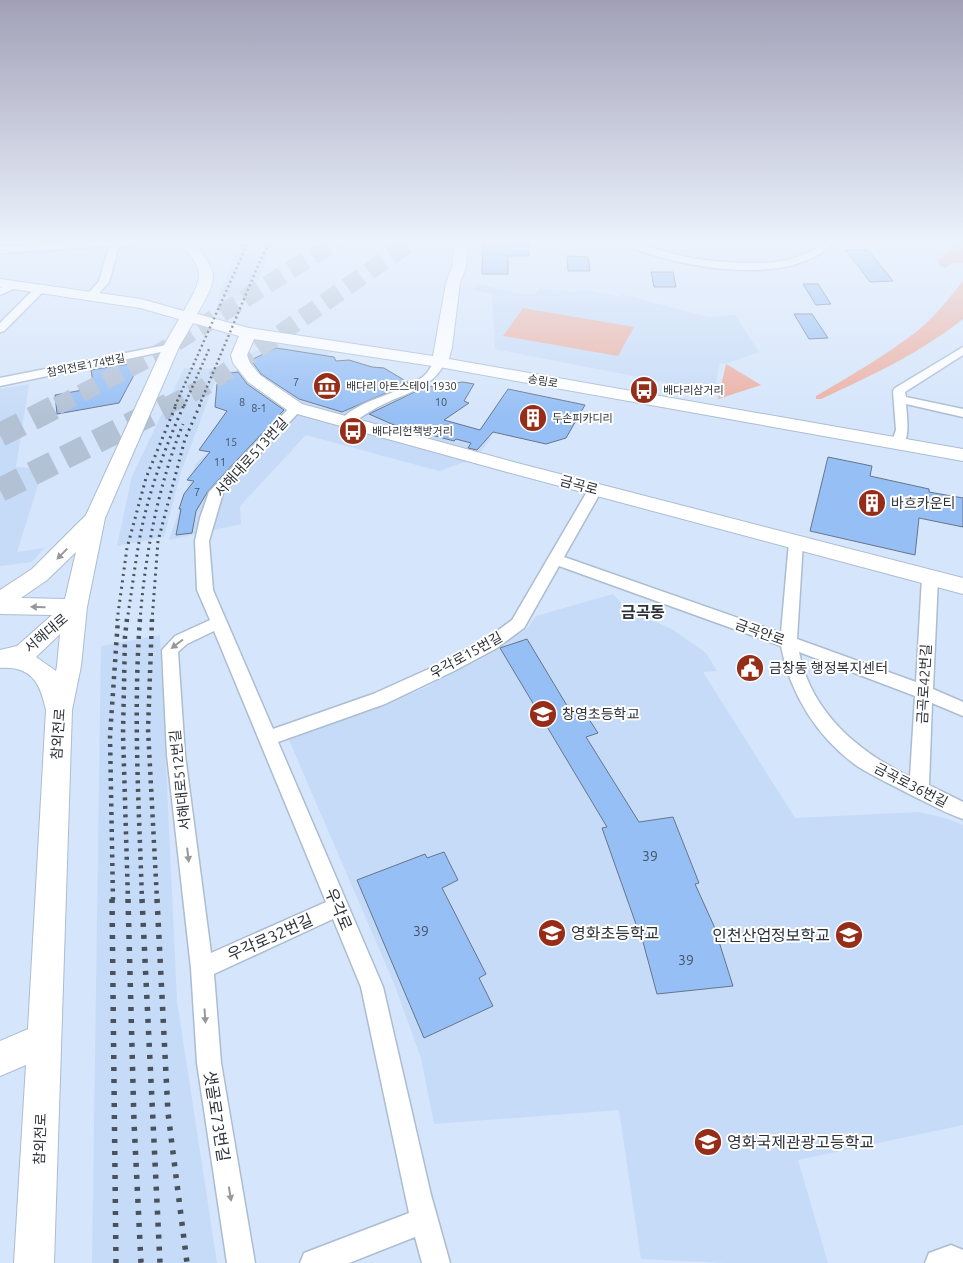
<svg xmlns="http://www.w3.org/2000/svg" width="963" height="1263" viewBox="0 0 963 1263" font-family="Ubuntu,'Noto Sans KR',sans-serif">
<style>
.built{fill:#c6dbf7}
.green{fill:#ecafa1}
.building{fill:#96bff5;stroke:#677589}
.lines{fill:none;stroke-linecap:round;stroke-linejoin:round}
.highway-tunnel-far1{stroke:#b3c1d4;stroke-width:18;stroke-dasharray:18 9;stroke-linecap:butt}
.highway-tunnel{stroke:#b3c1d4;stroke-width:24;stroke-dasharray:24 12;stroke-linecap:butt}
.street-casing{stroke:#acbcd1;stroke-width:3}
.secondary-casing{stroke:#acbcd1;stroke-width:2}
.street{fill:#fff;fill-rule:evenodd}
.secondary{fill:#fff;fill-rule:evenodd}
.rail-far3{stroke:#49515b;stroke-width:2.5;stroke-dasharray:2 3;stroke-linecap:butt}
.rail-far2{stroke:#49515b;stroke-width:3;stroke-dasharray:2 4.5;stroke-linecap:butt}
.rail-far1{stroke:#49515b;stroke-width:4.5;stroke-dasharray:3 5.5;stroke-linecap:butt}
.rail{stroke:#49515b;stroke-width:5.5;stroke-dasharray:4 8;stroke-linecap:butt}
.oneway{fill:#96989c}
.labels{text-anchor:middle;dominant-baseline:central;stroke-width:4;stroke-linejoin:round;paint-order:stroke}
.far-street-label{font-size:11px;fill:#2c323a;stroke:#fff}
.number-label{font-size:11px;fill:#465569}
.far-poi-label{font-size:11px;fill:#2c323a;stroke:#fff;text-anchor:start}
.street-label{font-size:14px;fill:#2c323a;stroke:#fff}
.poi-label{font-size:14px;fill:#2c323a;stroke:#fff;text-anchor:start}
.near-number-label{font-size:14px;fill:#465569}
.quarter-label{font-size:16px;font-weight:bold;fill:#2c323a;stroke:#fff}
.near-street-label{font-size:16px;fill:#2c323a;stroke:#fff}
.near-poi-label{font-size:16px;fill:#2c323a;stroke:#fff;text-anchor:start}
</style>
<rect width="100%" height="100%" fill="#d5e5fb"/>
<g class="built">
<path d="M242,240h36l-10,16 -18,45h-33z"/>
<path d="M478,284l43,10h14l4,-6 32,4 17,-2 32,7 1,-3 88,23 26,-2 24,37 -33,12 -6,-1 -6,29 -219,-43 -3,-55 -20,-4z"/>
<path d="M275,343l56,9 -34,22 45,24 48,10 101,30 -15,20 -37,13 -133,-36 -66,71 1,18 -72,16 27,-77 56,-49 -31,-24 -4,-14 -36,96 -17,65 -47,9 15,-70 52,-108 35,1v4l24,-4 -5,-10z"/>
<path d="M29,384l-13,83 27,2 -26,83 27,-4 -12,14 -32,4v-177z"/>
<path d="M613,594l15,17 42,17 36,25 11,18 -14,1 92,146 124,-6 29,7 15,6v300l-165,35 30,103h-99l-88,-4 -22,-149 -185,14 -13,-66 -28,-77 -104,-241 136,-52 102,-59 9,-13z"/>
<path d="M160,635l17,366 40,262h-125l9,-617z"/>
</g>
<g class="green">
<path d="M954,240h9v23h-11l-7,5 -5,-2 -2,-6 12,-11z"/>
<path d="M963,281v38c-43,34 -92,57 -142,80h-5v-3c34,-20 69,-40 100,-64 18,-14 33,-34 47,-51z"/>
<path d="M523,308l6,1 105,18 -16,29 -115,-20z"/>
<path d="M726,364l35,21 -43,14z"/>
</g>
<g class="building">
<path d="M483,240h46v16h-21v18h-26z"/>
<path d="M846,250h22l25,31 -23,1z"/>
<path d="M567,256l21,1 2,14h-22z"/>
<path d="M651,272h22l3,15h-22z"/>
<path d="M803,284h15l13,20 -15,1z"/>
<path d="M794,314h18l16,24 -19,1z"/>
<path d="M276,348l58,9 2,4 13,-1 23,7 12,1 25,15 -67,29 -43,-13 -38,-25 -10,-14z"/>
<path d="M141,362l-22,41 -62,11 -2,-19 39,-7 -3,-18z"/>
<path d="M238,372l9,12 37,26 -76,81 -12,20 -4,22 -16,2 5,-26h-2l5,-15 10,-13 -7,-1 23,-28 -11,-2 28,-39 -12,-4 2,-23 11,-3 -4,-7z"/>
<path d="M463,382l11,2 -10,17 5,2 -25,17 36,10 28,-41 77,16 -19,33 -20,6 -53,-12 -16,18 -9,-2 3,-5 -15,-4 -2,2 -60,-16 -25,-11 56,-27z"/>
<path d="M828,457l44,9 -2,10 59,13v3l34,6v29l-44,-9 -4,37 -105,-24z"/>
<path d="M527,639l45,75 11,-4 15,23 -12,4 53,85 34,-5 26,66 -4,1 19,42 19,60 -76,8 -18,-67h-2l-35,-99 5,-1 -107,-179z"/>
<path d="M444,852l14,28 -16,8 44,86 -7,4 14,28 -69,32 -67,-158 68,-26 2,4z"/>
</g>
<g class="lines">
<g class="highway-tunnel-far1">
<path d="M57,406l102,-53 179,-113"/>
<path d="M167,406l37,-19 210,-147"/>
</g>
<g class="highway-tunnel">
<path d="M0,435l59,-30"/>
<path d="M0,490l169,-85"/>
</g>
<defs>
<g id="street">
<path d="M102,240h69l-5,3 -47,3 -10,36 -15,17 -4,1 -5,-3 14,-16 10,-35 -109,7v-6z"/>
<path d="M618,240c18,0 34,9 52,13 28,8 58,10 87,10 17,0 37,-3 52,-11 12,-6 12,-12 27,-12 -39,45 -133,30 -183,15 -11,-4 -26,-7 -35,-15z"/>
<path d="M14,282l5,3 -1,2 -18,8v-7z"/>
<path d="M40,286l4,1 1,2 -1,2 -40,40 -4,1v-9l36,-36z"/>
<path d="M171,344l4,1 2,2 -2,2 -175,37v-8z"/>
<path d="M963,347v8l-58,37 1,5 57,12v8l-57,-13c1,15 4,29 -3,43h-10l-2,-3 5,-14 -3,-39 2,-3z"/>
<path d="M439,359l6,3c-11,25 -36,30 -59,41 -13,6 -25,14 -37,22l-4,1 -6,-4c20,-25 66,-27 88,-49 3,-4 5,-9 8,-13z"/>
<path d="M296,404l4,1 2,3 -2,3 -77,82 -14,48 4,49 60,139 100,-35 69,-31 43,-23 27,-20 76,-130 7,-4 7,4 -38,67 217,76 8,-91 2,-3h10l2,3 -6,97 119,43 6,-104 3,-4h10l3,4 -5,111 30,13v14l-31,-13 -3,82 34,17v17c-18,-6 -35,-16 -52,-24 -18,-10 -37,-18 -54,-29 -40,-29 -67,-72 -76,-120l-222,-80 -35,62 -27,20 -43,23 -69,33 -107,38 105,245 48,208 19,68h-28l-7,-26 -66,26h-49l4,-10 105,-40 -48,-226 -28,-68 -119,55 7,89 34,200h-28l-30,-200 -6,-95 -24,-213 -5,-105 13,-14 35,-16 -13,-30 -2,-49 5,-23 9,-26 83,-87zM214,631l112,271 -115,51 -26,-198 -7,-103 9,-8zM799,652l116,44 -5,81c-53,-26 -99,-65 -111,-125z"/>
<path d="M951,1245l12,5v13h-38l4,-10z"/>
</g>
<path id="secondary" d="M178,240h14c27,34 27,36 5,74l52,14 184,28 13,-73 6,-16 3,-27h14l-3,27 -6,16 -8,64 -3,12 514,90v12l-524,-94 -185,-28 -7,16 3,8 10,12 42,29 219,60 442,114v16l-456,-122 -217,-60 -42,-30 -15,-19 -2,-8 8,-19 -46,-13 -14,24 -74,171 -18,89 -6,59 -9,44 -18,553h-40l12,-198 -26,11v-35l28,-12 18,-319c-6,-27 -14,-44 -46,-42v-18l17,-4 35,-31 -52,-1v-24l32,-21 54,-54 77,-168 16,-28 -39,-11 -140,-21v-8l141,20 43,12c6,-12 20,-31 13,-45 -4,-9 -13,-18 -19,-26zM76,552l-11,47 -44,-1 26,-18zM60,634l-3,32 -1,5 -20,-14z"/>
</defs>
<use href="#street" class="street-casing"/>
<use href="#secondary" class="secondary-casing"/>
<use href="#street" class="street"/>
<use href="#secondary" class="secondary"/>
<g class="rail-far3">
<path d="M175,406l74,-166"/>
<path d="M184,406l26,-59"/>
<path d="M199,406l61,-145 11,-21"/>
</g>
<g class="rail-far2">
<path d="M117,621l10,-73 19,-70 30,-73"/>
<path d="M127,621c4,-25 7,-49 11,-73 8,-50 26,-98 46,-143"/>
<path d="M140,621c5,-67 18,-135 43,-197"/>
<path d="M152,621l6,-80 27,-102 15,-34"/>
</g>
<g class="rail-far1">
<path d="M127,619l-2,17 -2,98 5,166"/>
<path d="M140,619c-7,94 -1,188 2,281"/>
<path d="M152,619l-4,110 9,171"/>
<path d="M113,900l-3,-164 8,-117"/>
</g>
<g class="rail">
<path d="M112,899l4,364"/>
<path d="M128,899l6,223 7,141"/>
<path d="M142,899l18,364"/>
<path d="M157,899l11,214 19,150"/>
</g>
</g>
<defs><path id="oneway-solid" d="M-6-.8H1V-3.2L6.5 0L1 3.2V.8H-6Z" transform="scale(1.25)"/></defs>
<g class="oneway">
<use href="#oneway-solid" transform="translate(62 554) rotate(134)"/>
<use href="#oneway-solid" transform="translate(38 607) rotate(-179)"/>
<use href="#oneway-solid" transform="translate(177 644) rotate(143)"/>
<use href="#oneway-solid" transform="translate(188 855) rotate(83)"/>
<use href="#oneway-solid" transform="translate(205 1016) rotate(86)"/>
<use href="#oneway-solid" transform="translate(230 1194) rotate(81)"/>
</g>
<linearGradient id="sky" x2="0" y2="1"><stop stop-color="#a1a0b7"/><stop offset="0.58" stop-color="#ecf3fd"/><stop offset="1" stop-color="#ecf3fd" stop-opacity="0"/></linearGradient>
<rect width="963" height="417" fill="url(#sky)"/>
<defs>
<symbol id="museum-disc" viewBox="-11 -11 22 22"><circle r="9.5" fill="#962d18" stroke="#fff"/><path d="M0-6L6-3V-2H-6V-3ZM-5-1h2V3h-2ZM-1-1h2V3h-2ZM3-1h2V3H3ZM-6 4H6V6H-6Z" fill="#fff"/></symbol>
<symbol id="bus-disc" viewBox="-11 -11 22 22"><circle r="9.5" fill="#962d18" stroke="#fff"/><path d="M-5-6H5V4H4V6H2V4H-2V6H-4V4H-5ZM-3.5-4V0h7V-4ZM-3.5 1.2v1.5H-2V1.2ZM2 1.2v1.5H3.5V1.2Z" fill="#fff"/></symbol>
<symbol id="building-disc" viewBox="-11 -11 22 22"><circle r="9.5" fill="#962d18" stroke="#fff"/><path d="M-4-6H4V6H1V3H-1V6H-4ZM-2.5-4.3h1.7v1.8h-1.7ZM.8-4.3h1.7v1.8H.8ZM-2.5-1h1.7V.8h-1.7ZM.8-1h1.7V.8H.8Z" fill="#fff"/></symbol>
<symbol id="civic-disc" viewBox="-11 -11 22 22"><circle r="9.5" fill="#962d18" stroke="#fff"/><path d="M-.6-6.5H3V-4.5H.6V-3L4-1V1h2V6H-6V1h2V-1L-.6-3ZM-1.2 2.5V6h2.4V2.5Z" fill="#fff"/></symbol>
<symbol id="school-disc" viewBox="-11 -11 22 22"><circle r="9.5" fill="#962d18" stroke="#fff"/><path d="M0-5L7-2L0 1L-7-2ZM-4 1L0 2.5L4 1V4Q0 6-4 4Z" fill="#fff"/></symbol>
</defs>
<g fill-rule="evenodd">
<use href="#museum-disc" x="311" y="370" width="32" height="32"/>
<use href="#bus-disc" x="628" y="374" width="32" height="32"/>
<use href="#building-disc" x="517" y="402" width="32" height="32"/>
<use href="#bus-disc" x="337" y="415" width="32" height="32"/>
<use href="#building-disc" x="856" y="487" width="32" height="32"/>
<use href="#civic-disc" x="734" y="652" width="32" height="32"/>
<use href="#school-disc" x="527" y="698" width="32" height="32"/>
<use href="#school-disc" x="536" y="917" width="32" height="32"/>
<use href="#school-disc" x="833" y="919" width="32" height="32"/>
<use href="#school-disc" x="692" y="1126" width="32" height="32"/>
</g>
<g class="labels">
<g class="far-street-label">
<text transform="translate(86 365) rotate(-11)">참외전로174번길</text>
<text transform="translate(543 381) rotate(10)">송림로</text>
</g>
<g class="number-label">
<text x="296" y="382">7</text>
<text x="242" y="402">8</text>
<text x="441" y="402">10</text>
<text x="259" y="408">8-1</text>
<text x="231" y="442">15</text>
<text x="220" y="462">11</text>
<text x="197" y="492">7</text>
</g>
<g class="far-poi-label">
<text x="346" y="386">배다리 아트스테이 1930</text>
<text x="663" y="390">배다리삼거리</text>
<text x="552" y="418">두손피카디리</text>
<text x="372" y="431">배다리헌책방거리</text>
</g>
<g class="street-label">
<text transform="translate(251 457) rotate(-48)">서해대로513번길</text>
<text transform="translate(579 485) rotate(15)">금곡로</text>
<text transform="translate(760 632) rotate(20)">금곡안로</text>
<text transform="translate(46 633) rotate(-40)">서해대로</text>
<text transform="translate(466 655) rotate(-29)">우각로15번길</text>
<text transform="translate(924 684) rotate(-87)">금곡로42번길</text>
<text transform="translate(58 734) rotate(-86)">참외전로</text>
<text transform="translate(180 780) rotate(-96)">서해대로512번길</text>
<text transform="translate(911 785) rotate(27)">금곡로36번길</text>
<text transform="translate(40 1139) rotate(-88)">참외전로</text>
</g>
<g class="poi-label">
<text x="891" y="503">바흐카운티</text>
<text x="769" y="668">금창동 행정복지센터</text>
<text x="562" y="714">창영초등학교</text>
</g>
<g class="near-number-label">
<text x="650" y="856">39</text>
<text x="421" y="931">39</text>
<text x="686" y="960">39</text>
</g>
<g class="quarter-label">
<text x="643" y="612">금곡동</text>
</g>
<g class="near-street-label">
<text transform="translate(339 909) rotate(67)">우각로</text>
<text transform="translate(270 937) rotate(-24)">우각로32번길</text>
<text transform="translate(217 1116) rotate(81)">샛골로73번길</text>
</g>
<g class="near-poi-label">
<text x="571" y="933">영화초등학교</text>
<text x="830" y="935" text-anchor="end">인천산업정보학교</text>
<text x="727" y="1142">영화국제관광고등학교</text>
</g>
</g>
</svg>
